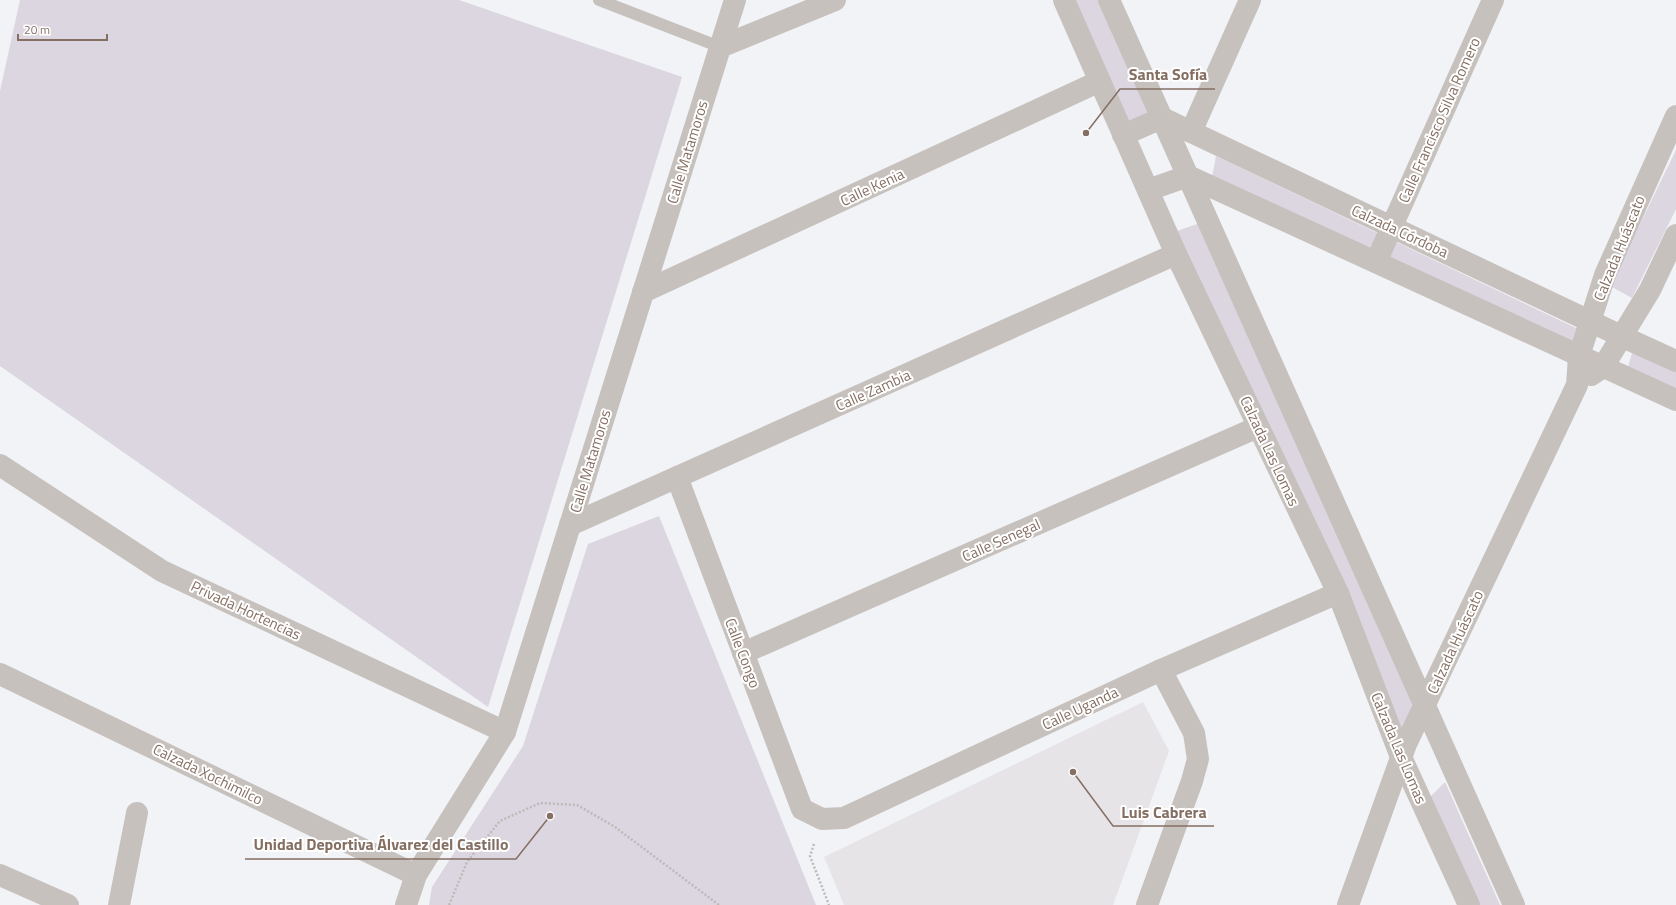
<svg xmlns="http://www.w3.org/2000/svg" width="1676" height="905" viewBox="0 0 1676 905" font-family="'Titillium Web',sans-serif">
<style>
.built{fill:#e6e4e7}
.green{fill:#dbd6e0}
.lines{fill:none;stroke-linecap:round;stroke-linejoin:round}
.path{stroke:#bebab8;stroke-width:2.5;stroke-dasharray:2 2;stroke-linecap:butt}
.service{stroke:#c7c1be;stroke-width:12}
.minor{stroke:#c7c1be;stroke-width:22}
.labels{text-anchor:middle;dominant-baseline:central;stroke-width:4;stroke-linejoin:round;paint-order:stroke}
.street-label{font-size:15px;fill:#856f63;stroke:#fff}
.leader{fill:none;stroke:#856f63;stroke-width:1.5}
.callout-dot{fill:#856f63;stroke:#fff;stroke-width:1.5}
.callout-label{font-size:16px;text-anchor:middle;font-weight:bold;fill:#856f63;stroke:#fff;stroke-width:4;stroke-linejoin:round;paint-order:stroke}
</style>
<rect width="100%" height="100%" fill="#f2f3f6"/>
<path class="built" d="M1143,702l26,49 -56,154h-269l-20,-48z"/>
<g class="green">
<path d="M20,0h439l223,77 -194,630 -488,-341v-275z"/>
<path d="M1073,0h33l56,118 -31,14z"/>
<path d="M1676,150v59l-44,89 -22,-12z"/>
<path d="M1216,156l362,173 -7,23 -359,-175z"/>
<path d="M1200,223l225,483 -19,38 -232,-512z"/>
<path d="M1633,350l43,19v24l-49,-23z"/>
<path d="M659,516l157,389h-387l3,-18 91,-141 65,-202z"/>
<path d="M1445,782l55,123h-22l-48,-108z"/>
</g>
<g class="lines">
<g class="path">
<path d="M814,844l-4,12 19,49"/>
<path d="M449,905l18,-43 33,-41 40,-18 37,2 38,22 104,78"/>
</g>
<path class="service" d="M599,0l121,47"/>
<g class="minor">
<path d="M1064,0l112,254 162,339 63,164 68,148"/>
<path d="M1109,0l405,905"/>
<path d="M720,47l115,-47"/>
<path d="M1191,132l59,-132"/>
<path d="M1123,135l39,-17 459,218 55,25"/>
<path d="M1148,190l40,-14 488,224"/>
<path d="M1376,262l117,-262"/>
<path d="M643,292l457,-211"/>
<path d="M1591,375l12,-8 47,-77 26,-55"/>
<path d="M0,465l162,106 343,161"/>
<path d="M677,477l125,332 20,10 22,-1 317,-148 177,-77"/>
<path d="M570,525l606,-271"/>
<path d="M743,653l515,-226"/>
<path d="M0,674l416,201"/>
<path d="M0,875l68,30"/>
<path d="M119,905l18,-92"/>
<path d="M406,905l10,-30 89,-143 230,-732"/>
<path d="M1147,905l45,-124 6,-22 -4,-26 -33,-63"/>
<path d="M1348,905l58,-161 171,-359 2,-29 26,-81 71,-159"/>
</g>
</g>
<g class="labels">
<g class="street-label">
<text transform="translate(1439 120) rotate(-66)">Calle Francisco Silva Romero</text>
<text transform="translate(687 152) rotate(-73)">Calle Matamoros</text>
<text transform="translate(872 187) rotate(-25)">Calle Kenia</text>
<text transform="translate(1400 231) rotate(25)">Calzada Córdoba</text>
<text transform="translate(1619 248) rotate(-68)">Calzada Huáscato</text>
<text transform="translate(873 390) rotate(-24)">Calle Zambia</text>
<text transform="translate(1270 451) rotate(65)">Calzada Las Lomas</text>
<text transform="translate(590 461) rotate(-73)">Calle Matamoros</text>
<text transform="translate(1001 540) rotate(-24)">Calle Senegal</text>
<text transform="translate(246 610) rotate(25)">Privada Hortencias</text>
<text transform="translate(1455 642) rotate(-65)">Calzada Huáscato</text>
<text transform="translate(743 653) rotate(69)">Calle Congo</text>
<text transform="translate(1080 708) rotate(-25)">Calle Uganda</text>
<text transform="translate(1399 748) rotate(67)">Calzada Las Lomas</text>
<text transform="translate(208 774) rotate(26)">Calzada Xochimilco</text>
</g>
</g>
<path class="leader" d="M1086 133L1120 89H1215M1073 772L1113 826H1214M550 816L516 859H245"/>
<g class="callout-dot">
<circle cx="1086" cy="133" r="4"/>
<circle cx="1073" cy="772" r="4"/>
<circle cx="550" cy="816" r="4"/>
</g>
<g class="callout-label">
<text x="1168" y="80">Santa Sofía</text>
<text x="1164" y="818">Luis Cabrera</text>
<text x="381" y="850">Unidad Deportiva Álvarez del Castillo</text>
</g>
<path d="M18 34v6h89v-6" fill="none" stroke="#856f63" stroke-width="2"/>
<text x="24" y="34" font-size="12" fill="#856f63" stroke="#ffffff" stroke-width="3" paint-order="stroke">20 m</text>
</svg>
